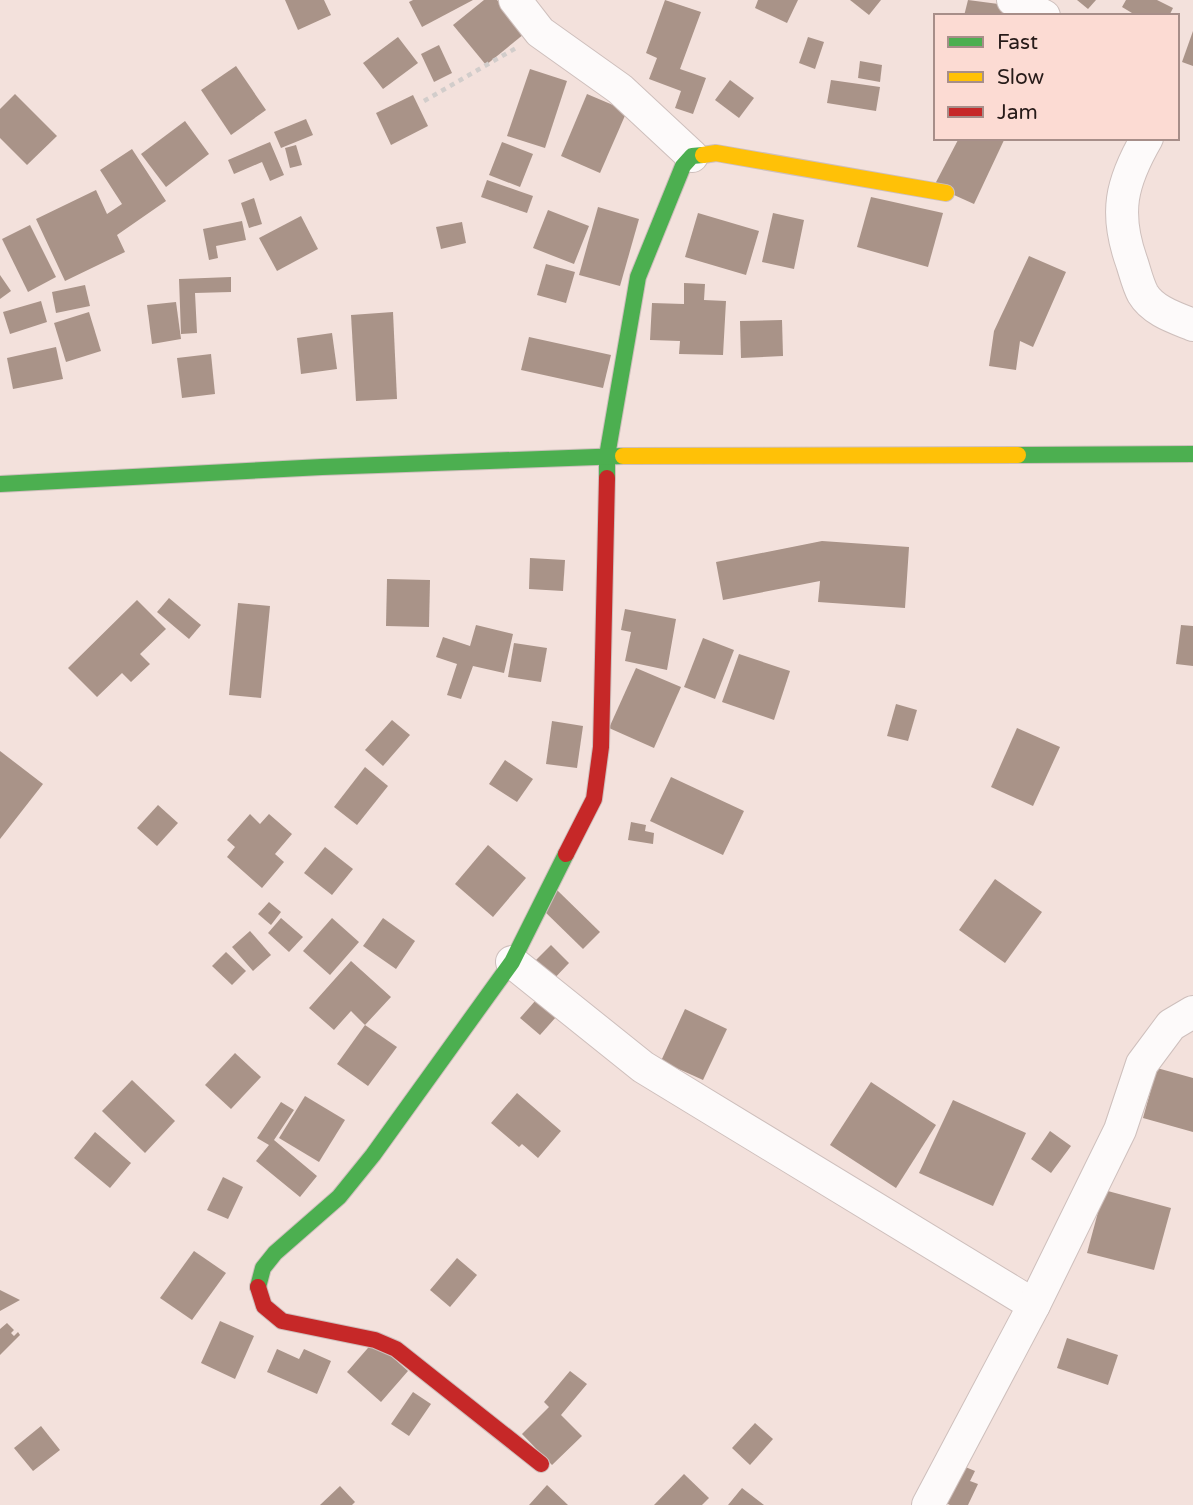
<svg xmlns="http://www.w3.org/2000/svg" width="1193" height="1505" viewBox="0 0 1193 1505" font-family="'Varela Round',sans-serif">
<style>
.building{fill:#a99388}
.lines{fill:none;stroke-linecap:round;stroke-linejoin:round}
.street-casing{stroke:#cebfbc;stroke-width:34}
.fast-casing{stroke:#cebfbc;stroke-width:18}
.slow-casing{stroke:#cebfbc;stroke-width:18}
.jam-casing{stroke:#cebfbc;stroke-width:18}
.path{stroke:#d2cdcb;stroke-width:4.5;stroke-dasharray:5 5;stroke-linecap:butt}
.street{stroke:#fdfafa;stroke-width:32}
.fast{stroke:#4caf50;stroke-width:16}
.slow{stroke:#ffc107;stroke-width:16}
.jam{stroke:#c62828;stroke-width:16}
</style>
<rect width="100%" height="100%" fill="#f3e1dc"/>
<g class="building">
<path d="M285,0h39l7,15 -33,15z"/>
<path d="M413,0h60l-51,27 -13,-25z"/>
<path d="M484,0h13l27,34 -38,31 -33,-40z"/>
<path d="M665,0l36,12 -21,57 26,9 -13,36 -18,-6 6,-17 -32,-12 8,-21 -11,-5z"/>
<path d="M758,0h40l-11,23 -32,-15z"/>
<path d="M850,0h31l-12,15z"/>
<path d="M968,0l38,5 -2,11h-40z"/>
<path d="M1077,0h19l-8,9z"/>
<path d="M1126,0h31l16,8 -4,8h-39l2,-3 -10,-6z"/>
<path d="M1193,31v35l-11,-4z"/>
<path d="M398,37l20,26 -35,26 -20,-26z"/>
<path d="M808,37l16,5 -9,27 -16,-6z"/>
<path d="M439,45l13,28 -18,9 -13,-28z"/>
<path d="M860,61l22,4 -2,17 -22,-4z"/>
<path d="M236,66l30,44 -35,25 -30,-45z"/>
<path d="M530,69l37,12 -22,67 -38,-12z"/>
<path d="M730,80l24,18 -15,20 -24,-18z"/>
<path d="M831,80l49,7 -4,24 -49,-8z"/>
<path d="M15,94l42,42 -30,29 -27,-27v-29z"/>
<path d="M587,94l40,17 -27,62 -39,-17z"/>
<path d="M413,95l15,31 -37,19 -15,-32z"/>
<path d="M306,119l7,16 -32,13 -7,-16z"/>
<path d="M185,121l24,33 -43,33 -25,-33z"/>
<path d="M959,138h46l-31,66 -40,-18z"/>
<path d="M270,142l14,33 -14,6 -8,-19 -28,12 -6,-14z"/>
<path d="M502,142l31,12 -13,33 -31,-12z"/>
<path d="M296,145l6,20 -12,3 -5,-20z"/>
<path d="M132,149l34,52 -49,34 8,17 -60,29 -29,-62 60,-29 11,24 15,-10 -22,-34z"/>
<path d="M487,180l46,16 -6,17 -46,-16z"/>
<path d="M871,197l72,16 -15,54 -71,-20z"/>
<path d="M254,198l8,26 -13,4 -8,-25z"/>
<path d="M598,207l41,12 -19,67 -41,-11z"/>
<path d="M548,210l41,16 -15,38 -41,-16z"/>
<path d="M698,213l61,18 -13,44 -61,-18z"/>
<path d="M773,213l31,7 -10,49 -32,-7z"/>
<path d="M301,216l17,33 -41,22 -18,-33z"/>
<path d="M242,221l4,19 -30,6 2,12 -9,2 -6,-31z"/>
<path d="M462,222l4,21 -25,6 -5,-22z"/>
<path d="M30,225l26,52 -28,15 -26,-53z"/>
<path d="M1029,256l37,16 -33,75 -13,-6 -4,29 -27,-4 5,-35z"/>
<path d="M546,264l29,8 -9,31 -29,-8z"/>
<path d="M0,275l11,16 -11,8z"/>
<path d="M231,277v15l-36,1 2,40 -16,1 -2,-55z"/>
<path d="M684,283l21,1 -1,16 22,1 -3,54 -44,-1 1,-13 -30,-1 2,-37 32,1z"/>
<path d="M85,285l5,21 -34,7 -4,-21z"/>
<path d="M41,301l6,21 -37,12 -7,-22z"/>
<path d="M176,302l5,37 -29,5 -5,-39z"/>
<path d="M89,312l12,39 -35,11 -12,-39z"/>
<path d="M393,312l4,87 -41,2 -5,-86z"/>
<path d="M782,320l1,36 -42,2 -1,-37z"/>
<path d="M332,333l5,36 -36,5 -4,-36z"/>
<path d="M529,337l82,18 -8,33 -82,-18z"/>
<path d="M56,347l7,32 -50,10 -6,-31z"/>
<path d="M211,354l4,40 -33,4 -5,-40z"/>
<path d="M822,541l87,6 -4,61 -87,-6 2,-21 -97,19 -7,-38z"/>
<path d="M530,558l35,2 -2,31 -34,-2z"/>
<path d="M387,579l43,1 -1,47 -43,-1z"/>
<path d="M169,598l32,27 -12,14 -32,-27z"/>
<path d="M137,600l29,29 -26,25 10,10 -19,18 -9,-9 -25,24 -29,-29z"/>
<path d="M238,603l32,3 -9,92 -32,-3z"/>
<path d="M625,609l51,10 -9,51 -42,-9 6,-29 -10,-2z"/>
<path d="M476,625l37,9 -9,39 -31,-7 -12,33 -14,-4 10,-31 -21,-7 7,-20 27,9z"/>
<path d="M1181,625l12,1v40l-17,-2z"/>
<path d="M703,638l31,12 -19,49 -31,-12z"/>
<path d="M514,643l33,5 -6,34 -33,-5z"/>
<path d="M739,654l51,17 -16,49 -52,-18z"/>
<path d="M636,668l45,19 -27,61 -45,-20z"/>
<path d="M896,704l21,6 -9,31 -21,-5z"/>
<path d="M392,720l18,15 -27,31 -18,-16z"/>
<path d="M552,721l31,5 -6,42 -31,-4z"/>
<path d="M1017,728l43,19 -27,59 -42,-19z"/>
<path d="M0,751l43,33 -43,55z"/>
<path d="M505,760l28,19 -16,23 -28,-18z"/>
<path d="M365,767l23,19 -31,39 -23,-18z"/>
<path d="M671,777l73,34 -21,44 -73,-34z"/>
<path d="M158,805l20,18 -21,23 -20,-18z"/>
<path d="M250,814l10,10 9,-10 23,20 -17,20 9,8 -22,26 -35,-31 8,-10 -8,-7z"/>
<path d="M631,822l15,3 -1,6 9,2 -1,11 -25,-4z"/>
<path d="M488,845l38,33 -33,39 -38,-33z"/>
<path d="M325,847l28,22 -21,26 -28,-22z"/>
<path d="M995,879l47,33 -37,51 -46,-33z"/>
<path d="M557,890l43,42 -17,17 -43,-42z"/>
<path d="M269,902l12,10 -10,13 -13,-11z"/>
<path d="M281,918l22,19 -14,15 -21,-19z"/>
<path d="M332,918l27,24 -29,33 -27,-24z"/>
<path d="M383,918l32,23 -19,28 -33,-23z"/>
<path d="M250,931l21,24 -18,16 -21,-24z"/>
<path d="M551,945l18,18 -19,20 -19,-18z"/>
<path d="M226,952l20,19 -14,14 -20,-19z"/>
<path d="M351,961l40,36 -26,28 -14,-14 -17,19 -25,-22z"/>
<path d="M544,991l20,17 -24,27 -20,-17z"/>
<path d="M685,1009l42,20 -24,51 -42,-19z"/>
<path d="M365,1025l32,22 -29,39 -31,-22z"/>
<path d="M235,1053l26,24 -30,32 -26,-24z"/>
<path d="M1157,1068l36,10v54l-50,-14z"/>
<path d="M132,1080l43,41 -30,32 -43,-42z"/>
<path d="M871,1082l65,43 -40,63 -66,-43z"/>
<path d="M517,1093l44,38 -23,27 -16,-14 -3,3 -28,-24z"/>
<path d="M305,1096l40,24 -26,42 -40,-24z"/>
<path d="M953,1100l73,33 -33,73 -74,-33z"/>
<path d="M281,1102l13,8 -20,30 43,36 -17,21 -44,-36 13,-16 -12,-7z"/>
<path d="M1050,1131l21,15 -20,27 -20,-14z"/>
<path d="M95,1132l36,31 -21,25 -36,-30z"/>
<path d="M223,1177l20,10 -15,32 -21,-9z"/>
<path d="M1104,1190l67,18 -17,62 -67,-17z"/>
<path d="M194,1251l32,22 -34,47 -32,-22z"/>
<path d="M457,1258l20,17 -27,32 -20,-17z"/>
<path d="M0,1290l20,10 -20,11z"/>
<path d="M220,1321l34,15 -19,43 -34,-16z"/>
<path d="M7,1323l7,7 -3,3 3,3 4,-4 2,3 -20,20v-26z"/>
<path d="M1067,1338l51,17 -10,30 -51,-17z"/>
<path d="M374,1341l34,30 -27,31 -34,-30z"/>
<path d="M277,1349l22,10 5,-10 27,12 -14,33 -50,-22z"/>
<path d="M570,1371l17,13 -26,31 21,21 -30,29 -30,-31 27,-27 -5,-5z"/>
<path d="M413,1392l18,12 -22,32 -18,-12z"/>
<path d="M755,1423l18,16 -23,26 -18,-17z"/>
<path d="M41,1426l19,24 -27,21 -19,-23z"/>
<path d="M963,1466l12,5 -5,10 8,3 -10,21h-18l-4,-2z"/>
<path d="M684,1474l25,24 -7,7h-48z"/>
<path d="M547,1485l21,20h-39z"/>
<path d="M340,1486l15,16 -3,3h-32z"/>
<path d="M742,1488l22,17h-36z"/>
</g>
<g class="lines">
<defs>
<g id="street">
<path d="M515,0l25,32 80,57 72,67"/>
<path d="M1013,0l31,16"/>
<path d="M1147,138c-26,45 -33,75 -15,125 3,9 6,22 11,31 10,17 33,24 50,31"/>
<path d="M512,962l131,105 391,238"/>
<path d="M928,1505l106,-200 86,-175 22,-66 29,-39 22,-13"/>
</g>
<g id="fast">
<path d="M1018,455l175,-1"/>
<path d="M607,478v-22l31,-179 45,-111 9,-10 11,-1"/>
<path d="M0,484l322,-17 301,-11"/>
<path d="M258,1287l5,-19 12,-15 64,-56 34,-42 139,-193 54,-108"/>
</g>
<g id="slow">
<path d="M703,155l13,-2 230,40"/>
<path d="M623,456l395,-1"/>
</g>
<g id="jam">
<path d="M566,854l28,-55 7,-52 6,-269"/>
<path d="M258,1287l6,19 18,15 93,19 21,9 145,115"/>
</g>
</defs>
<use href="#street" class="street-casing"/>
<use href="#fast" class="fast-casing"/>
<use href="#slow" class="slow-casing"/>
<use href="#jam" class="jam-casing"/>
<path class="path" d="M424,101l92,-53"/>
<use href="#street" class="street"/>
<use href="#fast" class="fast"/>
<use href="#slow" class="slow"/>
<use href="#jam" class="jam"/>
</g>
<rect x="934" y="14" width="245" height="126" fill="#fcdbd3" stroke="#a78e89" stroke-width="2"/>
<rect x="948" y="37" width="35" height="10" fill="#4caf50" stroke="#a78e89" stroke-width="2"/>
<text x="997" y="49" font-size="21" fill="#271b19">Fast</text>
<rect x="948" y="72" width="35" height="10" fill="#ffc107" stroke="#a78e89" stroke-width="2"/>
<text x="997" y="84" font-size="21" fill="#271b19">Slow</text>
<rect x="948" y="107" width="35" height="10" fill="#c62828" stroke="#a78e89" stroke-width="2"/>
<text x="997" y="119" font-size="21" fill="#271b19">Jam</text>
</svg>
